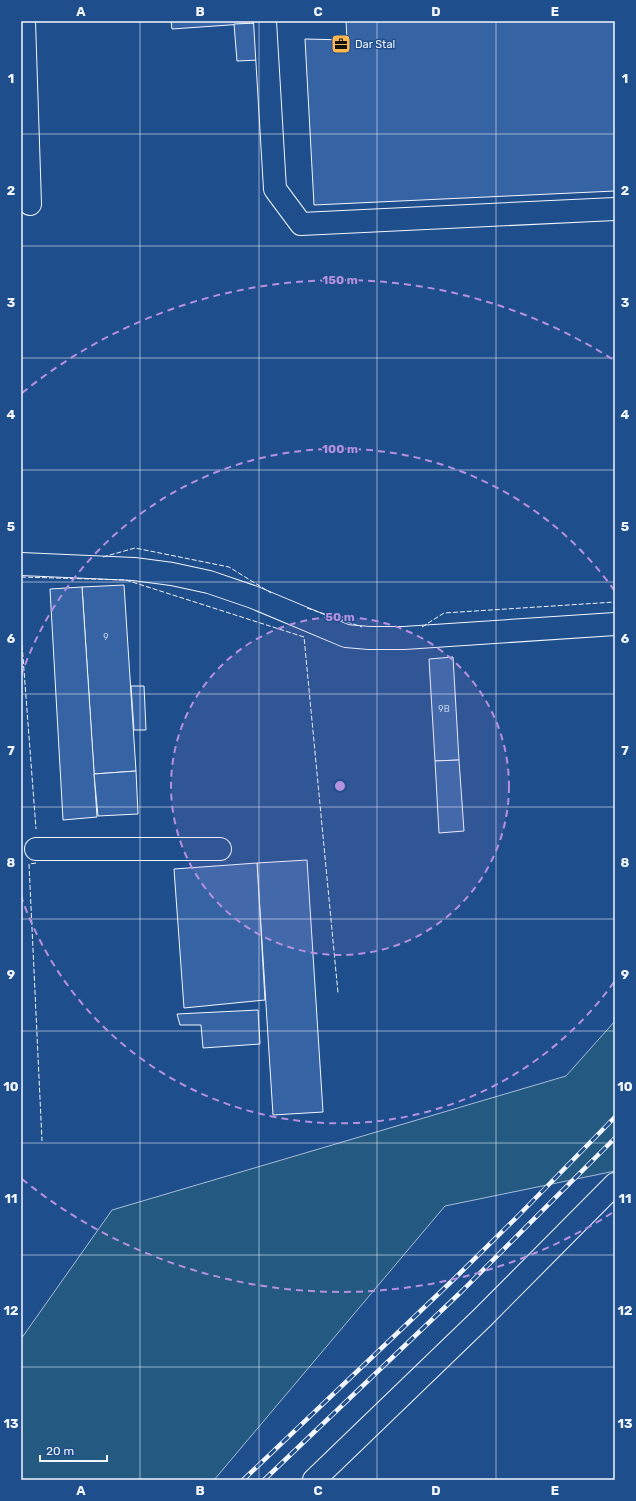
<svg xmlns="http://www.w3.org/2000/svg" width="636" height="1501" viewBox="0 0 636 1501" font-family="Rubik,sans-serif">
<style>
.green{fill:#245a82;stroke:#a8bbd7}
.building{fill:#3563a3;stroke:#f2f6ff}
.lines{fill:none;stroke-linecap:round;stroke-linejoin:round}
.minor-casing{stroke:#f2f6ff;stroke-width:24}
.minor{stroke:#1f4e8c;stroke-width:22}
.rail-casing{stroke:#f2f6ff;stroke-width:4.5}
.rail{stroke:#1f4e8c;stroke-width:3;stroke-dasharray:9;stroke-linecap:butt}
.fence{stroke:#f2f6ff;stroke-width:1;stroke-dasharray:5 2;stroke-linecap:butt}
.grid{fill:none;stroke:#f2f6ff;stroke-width:1;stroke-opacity:0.55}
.ring{fill:none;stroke:#b691df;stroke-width:2;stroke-dasharray:7 5}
.labels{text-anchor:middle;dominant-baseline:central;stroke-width:3;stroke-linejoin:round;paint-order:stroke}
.number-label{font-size:9px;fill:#c3d1e8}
.poi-label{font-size:11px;fill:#f2f6ff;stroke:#1f4e8c;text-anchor:start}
.centre{fill:#b691df;stroke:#1f4e8c;stroke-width:2}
.ring-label{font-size:12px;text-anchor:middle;font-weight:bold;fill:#b691df;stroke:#1f4e8c;stroke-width:3;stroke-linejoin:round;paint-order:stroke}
.neatline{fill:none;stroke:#f2f6ff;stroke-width:1.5}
.grid-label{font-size:13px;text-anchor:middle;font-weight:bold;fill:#f2f6ff}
</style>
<rect width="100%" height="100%" fill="#1f4e8c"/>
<path class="green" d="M615,1021v150l-170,35 -231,274h-193v-141l91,-129 454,-134z"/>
<g class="building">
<path d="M171,21h87v2l-86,6z"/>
<path d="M346,21h269v170l-301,14 -9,-166 42,1z"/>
<path d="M258,23l2,37 -23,1 -3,-37z"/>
<path d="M124,585l12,186 -42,3 -12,-187z"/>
<path d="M82,587l15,230 -34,3 -13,-231z"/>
<path d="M453,657l6,103 -24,1 -6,-102z"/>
<path d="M131,686h13l2,44h-12z"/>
<path d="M459,760l5,71 -25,2 -4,-72z"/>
<path d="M136,771l2,43 -40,2 -4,-42z"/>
<path d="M307,860l16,252 -50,3 -16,-252z"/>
<path d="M257,863l8,137 -81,8 -10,-139z"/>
<path d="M258,1010l2,34 -57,4 -2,-23h-21l-3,-11z"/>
</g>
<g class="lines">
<defs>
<g id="minor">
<path d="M24,21l6,183"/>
<path d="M265,21l10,168 26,35 314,-15"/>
<path d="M21,564l113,5 38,5 37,8 44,15 93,39 23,2h35l211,-14"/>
<path d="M36,849h184"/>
<path d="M314,1480l169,-163 132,-133"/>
</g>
</defs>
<use href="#minor" class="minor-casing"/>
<use href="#minor" class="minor"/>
<defs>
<g id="rail">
<path d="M243,1480l210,-200 66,-65 96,-98"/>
<path d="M264,1480l199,-190 152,-152"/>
</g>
</defs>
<use href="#rail" class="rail-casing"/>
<use href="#rail" class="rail"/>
<g class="fence">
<path d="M103,557l32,-9 94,19 42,26"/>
<path d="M21,577l105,3 178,57 34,356"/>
<path d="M307,608l55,19"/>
<path d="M422,627l22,-14 171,-11"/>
<path d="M21,631l15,198"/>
<path d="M36,863l-7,1 13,277"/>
</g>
</g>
<path class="grid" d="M140,21v1459M259,21v1459M377,21v1459M496,21v1459M21,134h594M21,246h594M21,358h594M21,470h594M21,582h594M21,694h594M21,807h594M21,919h594M21,1031h594M21,1143h594M21,1255h594M21,1367h594"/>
<circle cx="340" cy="786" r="169" fill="#b691df" fill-opacity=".12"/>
<g class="ring">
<circle cx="340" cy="786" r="169"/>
<path d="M614 982A337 337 0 0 1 21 896M21 676A337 337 0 0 1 614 590"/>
<path d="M612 1213A506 506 0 0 1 22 1179M22 393A506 506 0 0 1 612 359"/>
</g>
<defs>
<symbol id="office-square" viewBox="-11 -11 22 22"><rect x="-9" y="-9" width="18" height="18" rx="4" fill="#ffb74d" stroke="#1f4e8c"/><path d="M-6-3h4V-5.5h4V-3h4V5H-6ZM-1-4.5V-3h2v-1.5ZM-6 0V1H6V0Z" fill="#111"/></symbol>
</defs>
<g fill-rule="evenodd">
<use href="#office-square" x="330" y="33" width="22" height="22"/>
</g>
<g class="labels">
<g class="number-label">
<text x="106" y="637">9</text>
<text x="444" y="709">9B</text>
</g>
<g class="poi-label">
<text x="355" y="44">Dar Stal</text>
</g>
</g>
<circle cx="340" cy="786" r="6" class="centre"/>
<g class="ring-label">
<text x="340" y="284">150 m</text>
<text x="340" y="453">100 m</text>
<text x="340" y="621">50 m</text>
</g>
<rect width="636" height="1501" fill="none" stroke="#1f4e8c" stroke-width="44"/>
<path d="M40 1455v6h67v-6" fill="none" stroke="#f2f6ff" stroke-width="2"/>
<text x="46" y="1455" font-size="12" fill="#f2f6ff" stroke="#1f4e8c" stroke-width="3" paint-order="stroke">20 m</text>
<rect x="22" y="22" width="592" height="1457" class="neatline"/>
<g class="grid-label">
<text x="81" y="16">A</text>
<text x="200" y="16">B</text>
<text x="318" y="16">C</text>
<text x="436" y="16">D</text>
<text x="555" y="16">E</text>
<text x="11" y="83">1</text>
<text x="625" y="83">1</text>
<text x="11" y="195">2</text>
<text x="625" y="195">2</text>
<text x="11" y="307">3</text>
<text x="625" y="307">3</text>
<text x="11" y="419">4</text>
<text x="625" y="419">4</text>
<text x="11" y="531">5</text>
<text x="625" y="531">5</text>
<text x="11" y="643">6</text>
<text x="625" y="643">6</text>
<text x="11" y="755">7</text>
<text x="625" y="755">7</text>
<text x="11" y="867">8</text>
<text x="625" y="867">8</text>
<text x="11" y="979">9</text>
<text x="625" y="979">9</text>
<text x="11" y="1091">10</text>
<text x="625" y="1091">10</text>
<text x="11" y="1203">11</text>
<text x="625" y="1203">11</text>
<text x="11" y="1315">12</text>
<text x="625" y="1315">12</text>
<text x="11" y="1428">13</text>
<text x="625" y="1428">13</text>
<text x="81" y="1495">A</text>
<text x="200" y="1495">B</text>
<text x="318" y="1495">C</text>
<text x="436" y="1495">D</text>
<text x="555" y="1495">E</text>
</g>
</svg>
